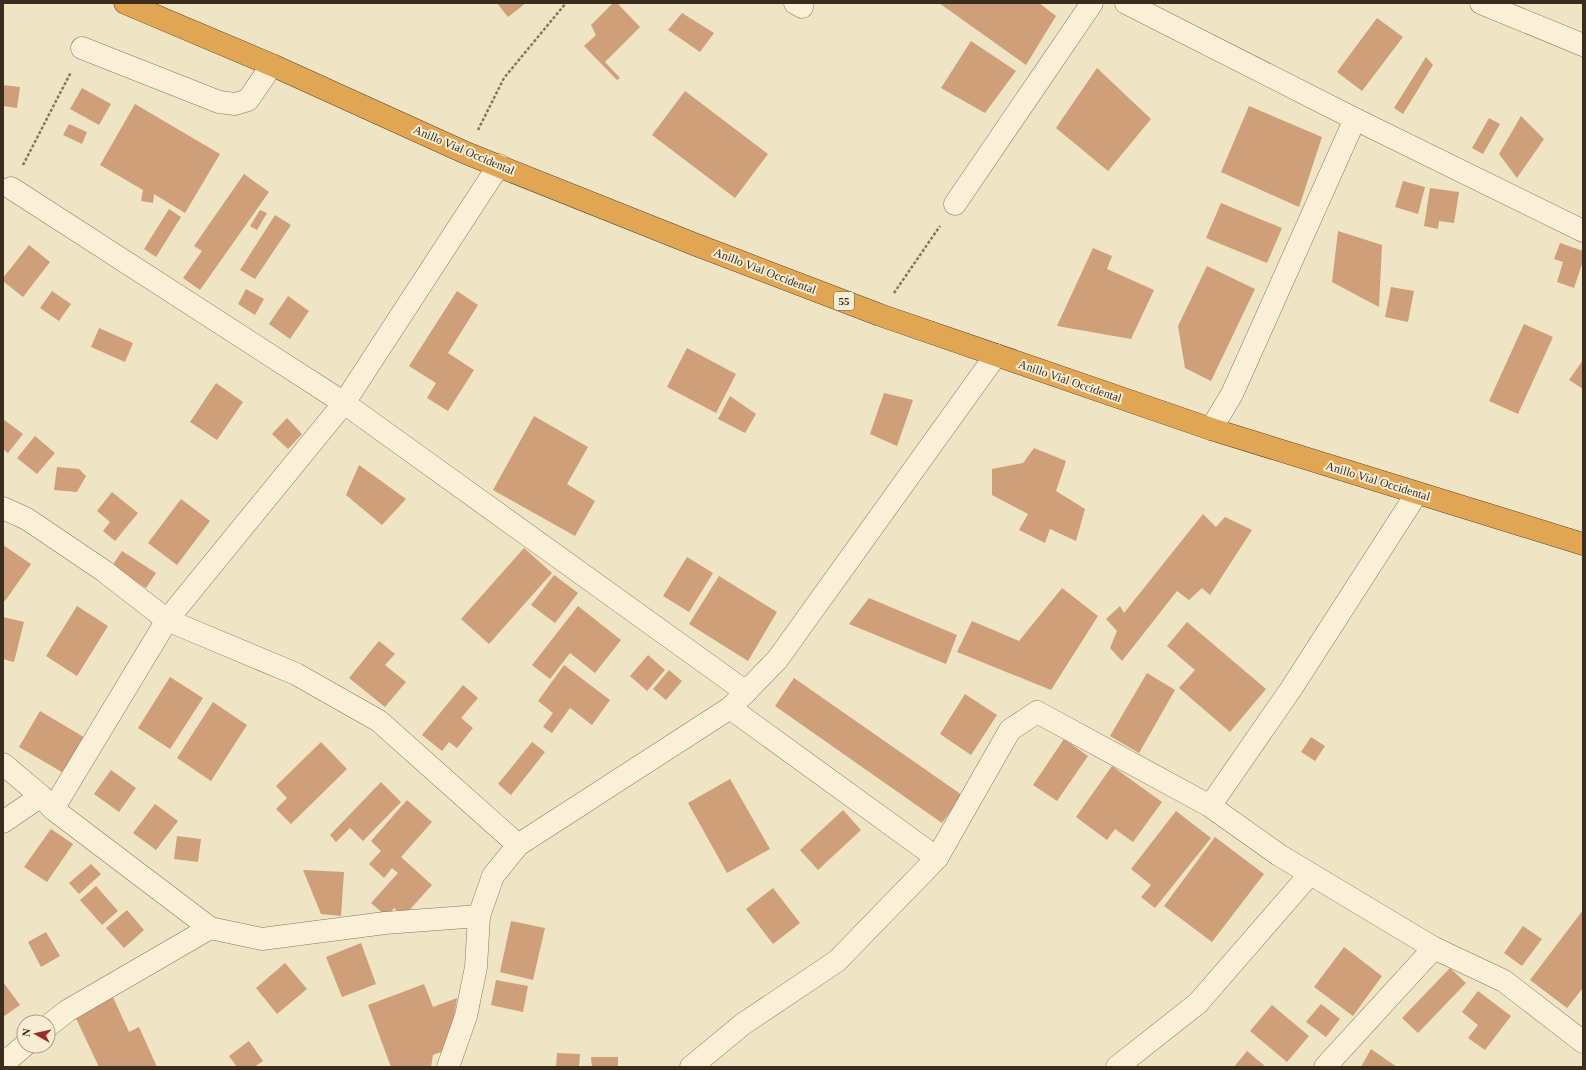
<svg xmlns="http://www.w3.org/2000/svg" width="1586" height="1070" viewBox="0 0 1586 1070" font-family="Georgia,serif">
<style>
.building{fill:#cf9f79}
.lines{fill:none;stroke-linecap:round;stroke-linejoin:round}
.street-casing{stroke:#8b755a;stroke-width:23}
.highway-casing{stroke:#59432e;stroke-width:23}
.path{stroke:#8b755a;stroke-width:2.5;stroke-dasharray:3 2;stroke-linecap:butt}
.street{stroke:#faf0d8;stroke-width:22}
.highway{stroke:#e1a653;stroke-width:22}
.labels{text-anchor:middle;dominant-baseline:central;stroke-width:4;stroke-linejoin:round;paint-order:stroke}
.shield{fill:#f7edd4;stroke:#736755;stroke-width:1}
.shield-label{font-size:11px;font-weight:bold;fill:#3a2d1e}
.street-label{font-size:12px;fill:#3a2d1e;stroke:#f7edd4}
</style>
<rect width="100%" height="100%" fill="#efe4c4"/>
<g class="building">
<path d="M497,3h29l-18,14z"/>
<path d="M613,3h4l23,24 -35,35 15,16 -3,2 -33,-34 12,-11 -5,-10z"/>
<path d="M939,3h100l17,13 -30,49z"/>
<path d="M682,13l32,20 -14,19 -32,-22z"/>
<path d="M1377,18l26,19 -41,54 -25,-19z"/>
<path d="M971,41l45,30 -31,42 -44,-25z"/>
<path d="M1426,57l7,8 -30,49 -9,-6z"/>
<path d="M1097,68l54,51 -43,52 -52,-43z"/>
<path d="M3,85l17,2 -3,21 -14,-2z"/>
<path d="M82,88l29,16 -12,21 -29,-16z"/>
<path d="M685,91l83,63 -33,44 -83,-63z"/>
<path d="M135,104l85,50 -35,59 -31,-19 -1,9 -12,-2 2,-11 -43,-25z"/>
<path d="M1249,106l73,31 -23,70 -78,-35z"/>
<path d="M1521,116l23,23 -27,39 -18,-24z"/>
<path d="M1489,118l11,6 -17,30 -11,-6z"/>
<path d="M69,124l18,8 -5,12 -19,-9z"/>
<path d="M244,174l25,18 -69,98 -17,-12 19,-27 -8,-5z"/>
<path d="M1403,181l22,6 -7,27 -23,-7z"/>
<path d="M1430,188l29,4 -5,31 -15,-2 -1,8 -14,-3z"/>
<path d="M1221,203l61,25 -15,35 -61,-25z"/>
<path d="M169,209l12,8 -25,40 -12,-8z"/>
<path d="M260,210l7,3 -10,17 -7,-4z"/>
<path d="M275,215l16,10 -36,54 -15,-9z"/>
<path d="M1338,231l44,14 -3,62 -47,-25z"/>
<path d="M1560,243l23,8v10l-9,27 -17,-6 6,-20 -9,-3z"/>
<path d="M29,245l21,17 -27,35 -20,-16v-3z"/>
<path d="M1093,248l19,8 -5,13 47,21 -23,49 -74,-13z"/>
<path d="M1207,266l48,23 -44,92 -26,-13 -7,-42z"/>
<path d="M1391,287l23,4 -6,31 -23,-5z"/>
<path d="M246,289l18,10 -9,16 -17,-11z"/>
<path d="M52,291l19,13 -12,17 -19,-13z"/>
<path d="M457,291l21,14 -30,48 26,17 -26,41 -21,-13 9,-15 -27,-17z"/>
<path d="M288,296l21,15 -19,28 -21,-15z"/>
<path d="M1524,324l29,13 -35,77 -29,-13z"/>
<path d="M99,328l34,15 -8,19 -34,-15z"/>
<path d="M687,348l49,26 -20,39 -49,-26z"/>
<path d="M1583,360v29l-14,-9z"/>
<path d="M216,383l27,19 -26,38 -27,-18z"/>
<path d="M884,393l29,7 -16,46 -27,-12z"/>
<path d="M730,396l26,18 -11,19 -27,-14z"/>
<path d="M534,416l54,31 -21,37 28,17 -20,35 -82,-46z"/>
<path d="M287,418l15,16 -14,15 -16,-15z"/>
<path d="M3,419l20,15 -15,19 -5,-4z"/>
<path d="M35,436l20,17 -18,21 -20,-16z"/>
<path d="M1034,448l32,13 -10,30 29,18 -9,32 -26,-12 -5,14 -26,-13 9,-16 -36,-19v-26l31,-6z"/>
<path d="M359,465l47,34 -24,26 -36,-30z"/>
<path d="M57,467l22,2 7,7 -9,16 -23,-2z"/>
<path d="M112,492l26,21 -23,28 -12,-10 7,-9 -13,-11z"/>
<path d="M181,499l29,22 -33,44 -29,-22z"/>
<path d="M1203,514l13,13 9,-10 27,13 -42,65 -8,-7 -13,12 -12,-9 -55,70 -12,-13 7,-17 -11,-12 14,-13 4,7z"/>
<path d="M3,545l28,19 -26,37 -2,-1z"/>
<path d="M524,548l28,25 -63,71 -28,-25z"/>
<path d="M122,551l34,22 -10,15 -34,-22z"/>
<path d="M687,557l26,16 -24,39 -26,-16z"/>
<path d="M554,575l24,18 -23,30 -24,-18z"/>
<path d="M719,576l58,36 -29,49 -59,-37z"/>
<path d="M1062,588l36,28 -47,74 -94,-38 15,-31 47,20z"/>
<path d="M869,598l88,37 -11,29 -97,-40z"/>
<path d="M77,606l31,20 -31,50 -31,-20z"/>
<path d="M578,606l43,34 -26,33 -25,-20 -20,26 -18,-14z"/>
<path d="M3,617l21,5 -10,40 -11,-3z"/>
<path d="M1187,622l79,67 -36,43 -51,-44 16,-18 -28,-24z"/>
<path d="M379,641l16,13 -10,11 21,17 -21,25 -36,-29z"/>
<path d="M648,655l17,15 -18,21 -17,-15z"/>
<path d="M564,665l46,35 -18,25 -22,-17 -18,25 -9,-6 10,-14 -15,-12z"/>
<path d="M669,670l13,11 -16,19 -13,-11z"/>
<path d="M1147,673l28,17 -36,63 -29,-17z"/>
<path d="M170,677l33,21 -33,51 -32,-21z"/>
<path d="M794,678l168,117 -20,28 -167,-117z"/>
<path d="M463,685l15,13 -17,20 12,10 -16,20 -8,-6 -7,9 -20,-16z"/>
<path d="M965,694l32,21 -26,40 -31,-21z"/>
<path d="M213,702l34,23 -36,56 -34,-23z"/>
<path d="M40,711l47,28 -20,36 -48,-28z"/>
<path d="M1311,737l14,9 -10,15 -14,-9z"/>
<path d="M1064,739l24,17 -31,45 -24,-16z"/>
<path d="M321,742l26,27 -56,55 -15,-15 11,-11 -11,-12z"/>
<path d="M532,742l13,10 -34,43 -13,-11z"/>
<path d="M1112,766l50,36 -29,40 -18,-13 -8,11 -31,-23z"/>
<path d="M111,770l25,18 -17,24 -25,-18z"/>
<path d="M730,779l40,70 -43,24 -39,-70z"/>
<path d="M381,782l20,20 -38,39 -13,-13 -14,14 -6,-7z"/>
<path d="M407,800l25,22 -31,35 31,28 -28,31 -10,-8 -7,9 -16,-14 27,-30 -6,-5 -8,10 -15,-14 12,-13 -10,-10z"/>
<path d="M155,804l23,17 -22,29 -23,-17z"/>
<path d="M843,810l18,20 -43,40 -18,-20z"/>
<path d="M1176,811l35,27 -56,70 -14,-11 10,-12 -20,-16z"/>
<path d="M51,829l22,15 -26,38 -23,-15z"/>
<path d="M177,836l24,3 -3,23 -24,-3z"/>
<path d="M1215,837l49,37 -52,68 -48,-36z"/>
<path d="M91,864l10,10 -22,20 -10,-11z"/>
<path d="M303,870l41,2 -3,44 -20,-2z"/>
<path d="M96,886l22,25 -16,14 -22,-25z"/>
<path d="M773,888l27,35 -27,21 -27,-35z"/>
<path d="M127,910l17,20 -20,18 -18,-20z"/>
<path d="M1583,910v78l-16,20 -37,-28z"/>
<path d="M511,921l34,7 -12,52 -33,-8z"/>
<path d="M1523,926l19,13 -20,27 -18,-13z"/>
<path d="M46,932l14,24 -19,11 -13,-25z"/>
<path d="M361,943l15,41 -34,13 -16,-40z"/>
<path d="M1344,947l38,29 -29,40 -39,-29z"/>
<path d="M285,963l22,26 -30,25 -21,-26z"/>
<path d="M1450,968l16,15 -48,50 -16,-15z"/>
<path d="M496,980l32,6 -5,26 -32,-7z"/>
<path d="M3,982l17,23 -17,12z"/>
<path d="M424,984l9,23 24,-9 -8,51 -16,6 -2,12h-40l-23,-62z"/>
<path d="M1478,991l33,25 -26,34 -17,-12 10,-13 -16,-13z"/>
<path d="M111,993l18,39 10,-5 18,40h-58l-26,-55z"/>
<path d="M1321,1004l19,15 -14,18 -20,-15z"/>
<path d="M1272,1005l37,31 -22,26 -37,-31z"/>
<path d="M249,1041l14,20 -9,6h-17l-8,-11z"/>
<path d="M1371,1049l26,18h-36z"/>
<path d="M1247,1051l19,16h-32z"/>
<path d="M557,1053l23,1 -1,13h-23z"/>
<path d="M591,1057h27v10h-26z"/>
</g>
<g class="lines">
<defs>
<g id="street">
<path d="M795,3l7,4"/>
<path d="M1126,3l229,116 228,112"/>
<path d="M1481,3l102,42"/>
<path d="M82,48l137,54 16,2 13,-4 24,-35"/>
<path d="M11,188l333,215 402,289"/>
<path d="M955,204l137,-201"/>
<path d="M1211,429l21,-35 123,-275"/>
<path d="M3,508l24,11 77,52 63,49 129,54 83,47 139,124"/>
<path d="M730,708l207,150"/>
<path d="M3,764l38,32 12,13 157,119 52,11 123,-16 94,-7"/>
<path d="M1210,806l81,-117 126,-196"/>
<path d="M53,809l114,-189 177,-217 155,-238"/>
<path d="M3,822l38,-26"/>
<path d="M48,1026l19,-15 143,-83"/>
<path d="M3,1064l21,-18"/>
<path d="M448,1067l18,-51 10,-49 3,-51 14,-40 25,-31 212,-137 47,-48 219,-305"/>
<path d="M691,1067l52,-43 94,-63 100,-103 73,-128 27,-18 173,94 69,49 155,93 70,33 79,61"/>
<path d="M1117,1067l81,-64 112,-129"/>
<path d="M1325,1067l109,-119"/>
</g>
<path id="highway" d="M125,3l147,62 194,88 228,91 186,71 331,114 372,115"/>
</defs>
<use href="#street" class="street-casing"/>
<use href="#highway" class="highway-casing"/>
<g class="path">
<path d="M478,130l26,-52 62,-75"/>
<path d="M23,165l48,-93"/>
<path d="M894,293l46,-67"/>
</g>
<use href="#street" class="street"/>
<use href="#highway" class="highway"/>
</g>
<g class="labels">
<rect class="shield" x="834" y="292" width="20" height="18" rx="3"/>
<g class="shield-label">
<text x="844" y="301">55</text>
</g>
<g class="street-label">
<text transform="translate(464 150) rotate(23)">Anillo Vial Occidental</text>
<text transform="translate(765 271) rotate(21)">Anillo Vial Occidental</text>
<text transform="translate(1070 381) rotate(19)">Anillo Vial Occidental</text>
<text transform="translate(1378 481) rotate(17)">Anillo Vial Occidental</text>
</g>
</g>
<rect width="1586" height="1070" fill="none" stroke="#3a2d1e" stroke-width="8"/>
<g transform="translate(36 1034) rotate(278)"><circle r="19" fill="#f7edd4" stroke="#aba08b"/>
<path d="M0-3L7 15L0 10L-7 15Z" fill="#9c2a28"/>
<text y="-6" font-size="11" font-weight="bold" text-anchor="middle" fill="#3a2d1e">N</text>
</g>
</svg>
